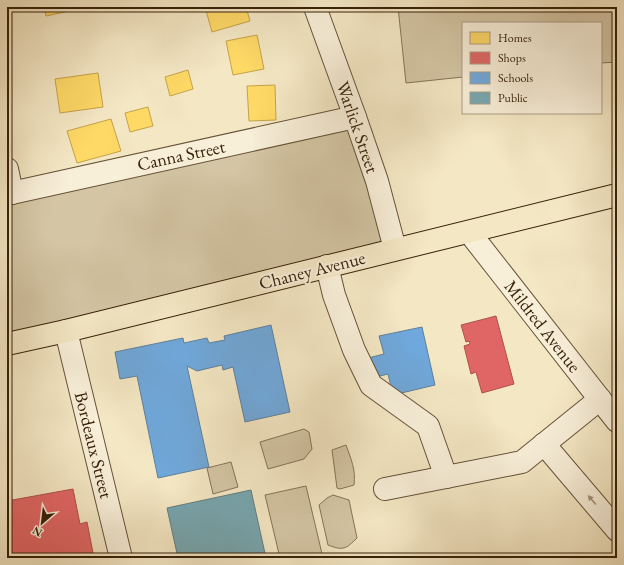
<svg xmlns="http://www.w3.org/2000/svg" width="624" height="565" viewBox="0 0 624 565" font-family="'EB Garamond',serif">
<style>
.green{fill:#d4c5a4;stroke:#867356}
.homes{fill:#ffd966;stroke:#c3a24a}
.shops{fill:#e06666;stroke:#ad514a}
.schools{fill:#6fa8dc;stroke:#5e809d}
.public{fill:#76a5af;stroke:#637d7d}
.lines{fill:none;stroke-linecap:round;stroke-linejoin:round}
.minor-casing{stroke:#665238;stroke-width:24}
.major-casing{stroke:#372109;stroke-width:24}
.minor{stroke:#f8efd9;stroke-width:22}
.major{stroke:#f4e7c4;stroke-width:22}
.oneway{fill:#a1927b}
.labels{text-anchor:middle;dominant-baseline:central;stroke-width:4;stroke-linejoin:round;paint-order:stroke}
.street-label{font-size:18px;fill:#372109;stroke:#f8efd9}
</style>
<rect width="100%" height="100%" fill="#f4e7c4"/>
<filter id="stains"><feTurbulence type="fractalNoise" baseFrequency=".005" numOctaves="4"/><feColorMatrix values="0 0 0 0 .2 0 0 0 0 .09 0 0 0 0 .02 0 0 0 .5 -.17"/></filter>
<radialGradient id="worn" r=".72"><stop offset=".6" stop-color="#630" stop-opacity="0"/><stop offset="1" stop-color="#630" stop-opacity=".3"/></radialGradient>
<g class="green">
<path d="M398,7h219v55l-16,1v-40h-138v54l-57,6z"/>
<path d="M355,117l40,132 -388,95v-150z"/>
<path d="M304,429l5,3 3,17 -8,10 -36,10 -8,-27z"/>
<path d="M346,445c5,14 10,25 8,40l-14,4 -3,-1 -5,-38z"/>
<path d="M231,462l7,25 -25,7 -6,-26z"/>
<path d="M306,486l17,72h-43l-15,-63z"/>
<path d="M333,495l16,5 8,38c-11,11 -14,13 -29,7l-9,-40 8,-7z"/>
</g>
<g class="homes">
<path d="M44,7h44l-42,9z"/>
<path d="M205,7h41l4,14 -38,11z"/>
<path d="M257,35l7,34 -31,6 -7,-34z"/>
<path d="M188,70l5,19 -23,7 -5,-19z"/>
<path d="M98,73l5,34 -43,6 -5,-34z"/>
<path d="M275,85l1,35 -27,1 -2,-35z"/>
<path d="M148,107l5,19 -23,6 -5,-19z"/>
<path d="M111,119l10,32 -44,12 -10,-32z"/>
</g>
<g class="shops">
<path d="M496,316l18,68 -32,9 -6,-21 -5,2 -7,-28 6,-2 -1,-3 -3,1 -5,-17z"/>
<path d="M73,489l7,35 7,-2 7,36h-87v-25h2l-2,-12v-20z"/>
</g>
<g class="schools">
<path d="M271,325l19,87 -45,10 -12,-55 -10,3 -1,-5 -25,6 -10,-5 22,101 -51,11 -21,-102 -17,3 -5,-27 68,-14 1,5 23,-5 2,5 16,-3 -1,-4z"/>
<path d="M422,327l13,58 -42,10 -5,-21 -16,4 -4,-20 16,-4 -5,-18z"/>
</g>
<path class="public" d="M251,490l15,68h-88l-11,-50z"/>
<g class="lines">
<defs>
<g id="minor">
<path d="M315,7l40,110 22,64 18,68"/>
<path d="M7,169l5,24"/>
<path d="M7,194l348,-77"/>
<path d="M469,232l148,189"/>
<path d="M327,266l7,29 20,55 17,35 57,41 18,51 76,-15 78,-63"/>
<path d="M66,331l55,227"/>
<path d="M544,444l73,86"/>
<path d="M385,489l61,-12"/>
</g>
<path id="major" d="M7,344l59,-13 551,-136"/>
</defs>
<use href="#minor" class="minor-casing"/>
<use href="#major" class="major-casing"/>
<use href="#minor" class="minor"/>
<use href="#major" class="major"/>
</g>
<defs><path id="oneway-solid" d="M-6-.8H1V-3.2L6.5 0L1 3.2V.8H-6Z"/></defs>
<use class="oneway" href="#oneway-solid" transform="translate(592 500) rotate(-130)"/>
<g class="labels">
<g class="street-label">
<text transform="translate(358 127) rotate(71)">Warlick Street</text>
<text transform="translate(181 155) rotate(-12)">Canna Street</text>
<text transform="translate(312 270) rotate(-14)">Chaney Avenue</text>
<text transform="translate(543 326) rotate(52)">Mildred Avenue</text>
<text transform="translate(94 445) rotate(76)">Bordeaux Street</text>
</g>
</g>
<rect width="624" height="565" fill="none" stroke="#f4e7c4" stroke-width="24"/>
<rect x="8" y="8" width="608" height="549" fill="none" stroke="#372109" stroke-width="2"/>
<rect x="12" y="12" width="600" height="541" fill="none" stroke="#372109"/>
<rect x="462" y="22" width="140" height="92" fill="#f8efd9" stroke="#ab9d86"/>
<rect x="470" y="32" width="20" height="12" fill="#ffd966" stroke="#ab9d86"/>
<text x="498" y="42" font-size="12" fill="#372109">Homes</text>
<rect x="470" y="52" width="20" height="12" fill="#e06666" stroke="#ab9d86"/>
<text x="498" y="62" font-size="12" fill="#372109">Shops</text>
<rect x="470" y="72" width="20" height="12" fill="#6fa8dc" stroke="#ab9d86"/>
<text x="498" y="82" font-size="12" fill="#372109">Schools</text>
<rect x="470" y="92" width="20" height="12" fill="#76a5af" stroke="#ab9d86"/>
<text x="498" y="102" font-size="12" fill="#372109">Public</text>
<g transform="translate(42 523) rotate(208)" stroke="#f8efd9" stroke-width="3" paint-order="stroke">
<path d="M0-3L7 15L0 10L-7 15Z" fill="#372109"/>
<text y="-6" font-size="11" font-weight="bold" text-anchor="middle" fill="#372109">N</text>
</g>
<rect width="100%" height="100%" filter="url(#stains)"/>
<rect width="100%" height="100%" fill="url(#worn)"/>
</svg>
